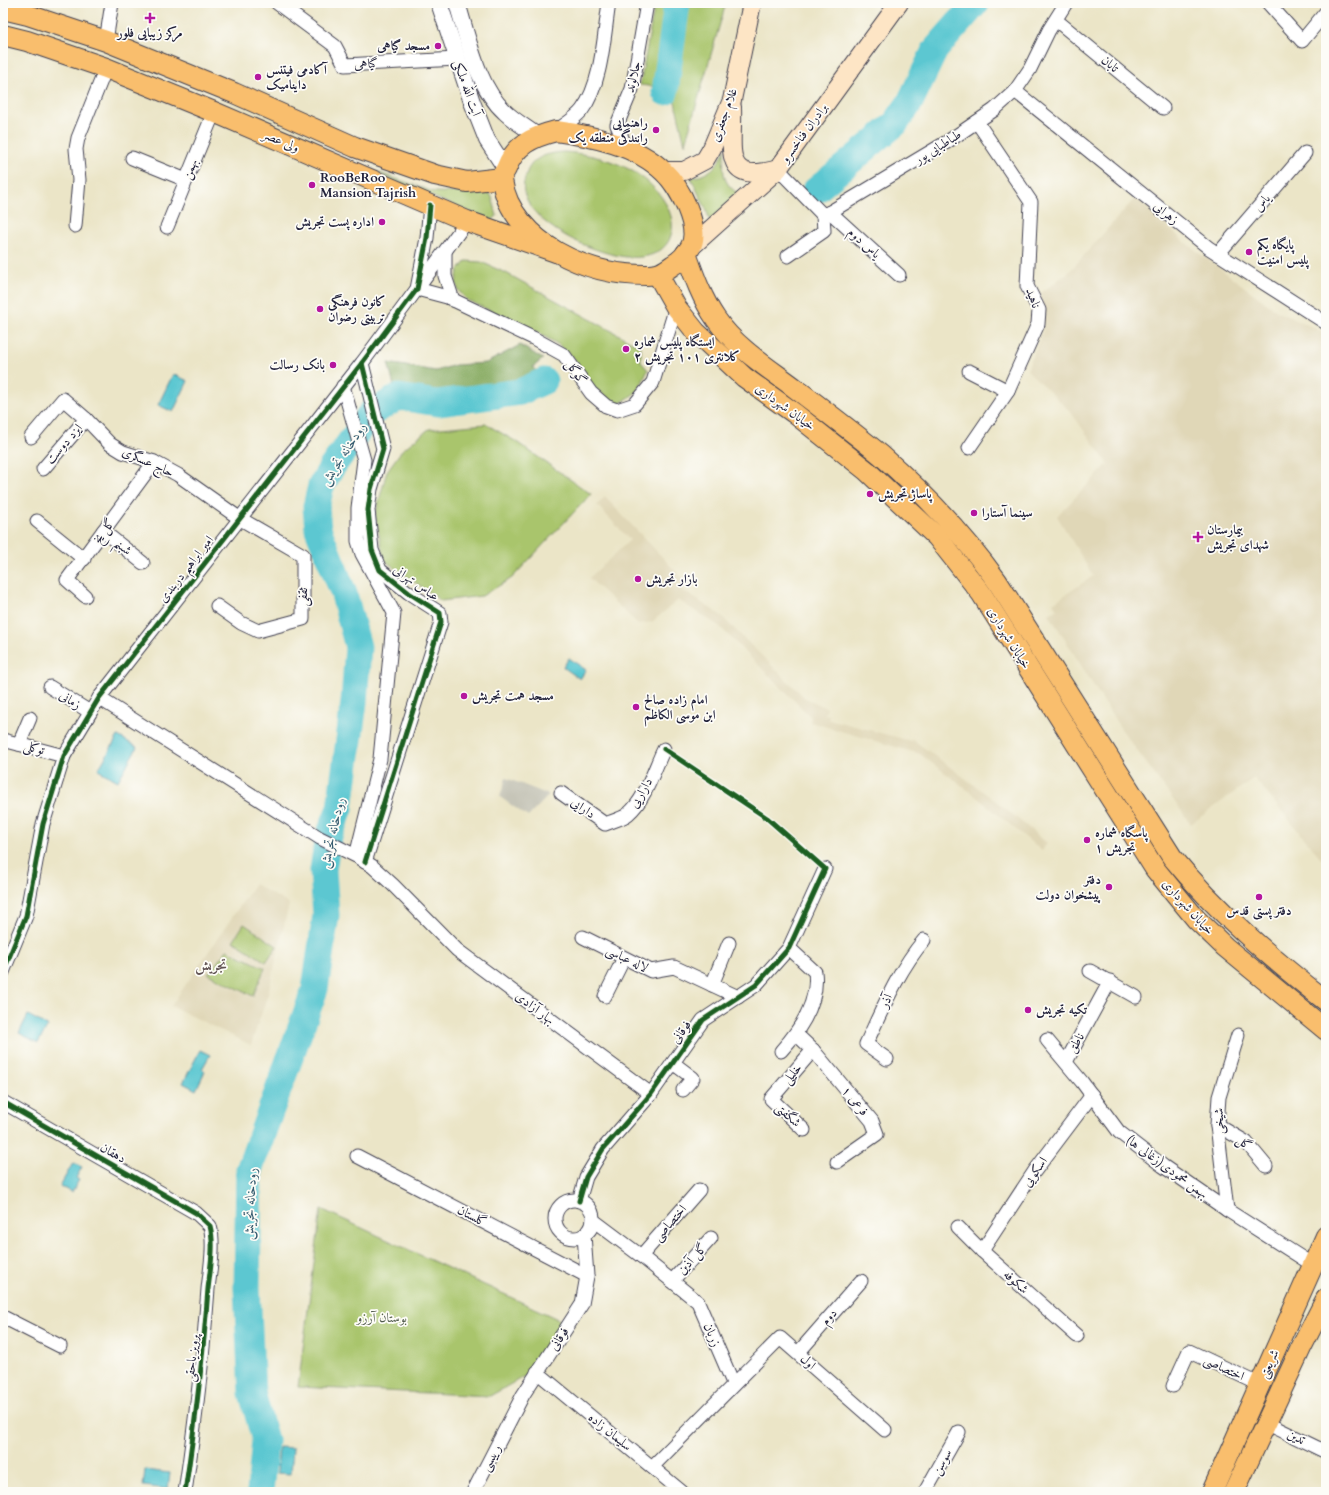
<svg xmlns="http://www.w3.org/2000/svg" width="1329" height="1495" viewBox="0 0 1329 1495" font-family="Cardo,Amiri,serif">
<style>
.built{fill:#e0d7b7}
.industrial{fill:#c6c5b8}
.green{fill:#a9c56c;stroke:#667454}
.forest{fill:#86aa60;stroke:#54664e}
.water{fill:#5bc7d1;stroke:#3e7486}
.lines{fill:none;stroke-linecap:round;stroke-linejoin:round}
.river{stroke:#5bc7d1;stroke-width:27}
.minor-casing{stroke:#403f50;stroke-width:15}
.tertiary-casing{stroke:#403f50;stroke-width:18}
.secondary-casing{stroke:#403f50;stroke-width:20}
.primary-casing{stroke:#403f50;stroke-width:22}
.minor{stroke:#fff;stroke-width:13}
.tertiary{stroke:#fff;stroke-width:16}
.secondary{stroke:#fde5c5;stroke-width:18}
.primary{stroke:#f9be6d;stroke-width:20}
.cycleway-casing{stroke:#fdfcf7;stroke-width:8}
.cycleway{stroke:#1b5e20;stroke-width:5}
.poi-dot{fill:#b5179e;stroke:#fdfcf7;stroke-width:1.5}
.labels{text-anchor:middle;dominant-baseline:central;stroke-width:3.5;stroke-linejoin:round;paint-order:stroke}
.poi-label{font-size:13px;font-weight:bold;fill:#22223b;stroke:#fdfcf7;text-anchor:start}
.street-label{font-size:13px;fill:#22223b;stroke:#fdfcf7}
.park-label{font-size:13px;fill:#515b4c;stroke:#fdfcf7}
.water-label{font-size:14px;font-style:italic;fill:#365c70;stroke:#fdfcf7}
.neighbourhood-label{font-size:14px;font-weight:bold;fill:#625455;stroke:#fdfcf7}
</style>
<rect width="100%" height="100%" fill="#fdfcf7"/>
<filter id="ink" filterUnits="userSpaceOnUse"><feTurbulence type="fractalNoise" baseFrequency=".025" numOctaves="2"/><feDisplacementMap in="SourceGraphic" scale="8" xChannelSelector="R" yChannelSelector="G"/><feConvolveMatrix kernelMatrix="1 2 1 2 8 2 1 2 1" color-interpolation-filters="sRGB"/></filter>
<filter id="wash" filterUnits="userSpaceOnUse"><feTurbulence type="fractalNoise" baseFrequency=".012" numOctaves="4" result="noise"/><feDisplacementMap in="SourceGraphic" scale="16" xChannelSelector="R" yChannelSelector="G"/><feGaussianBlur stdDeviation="0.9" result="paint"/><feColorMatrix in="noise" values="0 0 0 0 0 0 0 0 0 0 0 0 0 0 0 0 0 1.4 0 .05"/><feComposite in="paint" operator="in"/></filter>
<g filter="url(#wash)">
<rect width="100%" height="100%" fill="#ebe5c7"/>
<g class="built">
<path d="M1135,198l51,45 92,69 48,21v531l-72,-86 -63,46 -72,-98 -70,-112 8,-5 -4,-6 40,-27 -36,-60 51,-52 -38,-53 -43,-41 16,-40 -2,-37 29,-22z"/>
<path d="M605,497l78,82 -1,11 37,24 86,84 22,10 -2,6 4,1 -1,4 83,22 1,-2 85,63 50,41 -5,8 -69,-57 -53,-40 -110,-32 1,-5 -92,-91 -41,-26 -26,22 -14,2 -49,-46 41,-38 -33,-35z"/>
<path d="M255,884l34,20 -21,90 -17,51 -80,-39z"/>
</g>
<path class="industrial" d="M506,778l43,17 -21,22 -28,-20z"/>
<g class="green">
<path d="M655,3h17l-15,84 -17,-2z"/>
<path d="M684,3h42l-41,141 -13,-55z"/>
<path d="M725,149c-3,22 -4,36 18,47l-33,25 -4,-12 -15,-31c20,-4 26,-11 34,-29z"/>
<path d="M564,152c31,2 67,12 89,35 38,39 17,81 -38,68 -29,-6 -81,-30 -90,-60 -3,-6 -1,-14 1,-20 5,-18 22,-22 38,-23z"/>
<path d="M357,165l77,27 55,1 3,4 5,19 -6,5z"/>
<path d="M466,261l15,1 25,11 135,74v15l7,8 -10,21 -17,12h-9l-26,-22 -11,-21 -16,-15 -22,-13 -70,-32 -9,-10 -2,-8 2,-11z"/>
<path d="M486,424l29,17 76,53 -79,84 -30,18 -41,5 -57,-41 -9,-45 12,-44 15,-21 27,-21z"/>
<path d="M244,924l33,22 -11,16 -33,-21z"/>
<path d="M227,950l38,18 -12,28 -45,-22z"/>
<path d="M321,1209l243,113 -25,46 -49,28 -192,-9z"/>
</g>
<path class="forest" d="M520,345l23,14 -10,8 8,11 -18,10 -31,5 -51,5 -45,-4 -8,-31 48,8 19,-6 31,-2z"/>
<g class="water">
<path d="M173,374l15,7 -15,31 -15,-7z"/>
<path d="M569,658l17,12 -6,9 -17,-12z"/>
<path d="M118,736l19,11 -19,34 -20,-11z"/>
<path d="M28,1015l20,11 -10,17 -19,-10z"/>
<path d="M200,1050l10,5 -8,14 3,2 -9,19 -13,-7z"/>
<path d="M73,1163l9,4 -6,11 3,2 -7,12 -12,-6z"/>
<path d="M279,1447l14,1 -2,26 -14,-1z"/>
<path d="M145,1470l25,3 -2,16 -25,-3z"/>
</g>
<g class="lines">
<g class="river">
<path d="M665,92l12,-89"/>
<path d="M815,191l80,-67 14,-20 26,-54 41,-47"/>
<path d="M260,1492l5,-52 -13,-47 -5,-105 2,-118 66,-181 11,-74 -3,-45 5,-32 12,-30 14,-106 4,-55 -14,-53 -26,-65 -2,-22 5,-21 11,-19 39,-54 28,-16 39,6 82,-11 24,-11"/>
</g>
</g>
</g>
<g filter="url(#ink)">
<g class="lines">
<defs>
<g id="minor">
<path d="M277,3l58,43 10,19 112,-6"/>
<path d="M1268,3l34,38 24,-29"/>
<path d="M1056,20l107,88"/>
<path d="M106,41l6,-38"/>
<path d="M1015,91l194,157 117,75"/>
<path d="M556,131c8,-6 20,-13 26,-21 20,-26 22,-76 27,-107"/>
<path d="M626,148l-9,-23 15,-36 15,-86"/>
<path d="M132,158l54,22"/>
<path d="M778,169l45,46 7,-3 117,-70 47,-32 21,-19 15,-22 19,-39 17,-27"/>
<path d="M830,212l69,63"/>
<path d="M467,221l-50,68 30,8 86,41 31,17 27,38 15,13 11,4 18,-6 18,-22 23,-75"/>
<path d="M75,226l4,-46 -3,-31 2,-11 28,-70"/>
<path d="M167,227l47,-115"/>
<path d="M445,252v24l8,24"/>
<path d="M1218,254l87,-101"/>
<path d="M788,256l36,-25 -1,-16"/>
<path d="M362,363l21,86 -12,40 -3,21 4,40 8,20 29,23 31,20 1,9 -76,240"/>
<path d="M969,371l39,20"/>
<path d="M31,437l32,-38 23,20 24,25 13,8 31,10 24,13 61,43 64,37v64l-45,12 -17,-8 -24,-17"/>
<path d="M969,448l39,-57 30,-67 1,-14 -12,-24 4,-84 -54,-80"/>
<path d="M43,469l43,-50"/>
<path d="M37,521l47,38"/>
<path d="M103,531l40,32"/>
<path d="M85,596l-18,-16 87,-118"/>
<path d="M50,687l40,25"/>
<path d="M99,698l221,140 36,18 24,-97 14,-146 -32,-59 -4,-13v-33l6,-48 -21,-74"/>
<path d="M3,740l61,16"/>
<path d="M19,744l11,-26"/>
<path d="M561,793l44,31c7,-3 17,-5 23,-10 18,-15 26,-45 36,-65"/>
<path d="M359,858l13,8 21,19 64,65 194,144"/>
<path d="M583,937l68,34 23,-4 64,30"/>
<path d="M1090,971l46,26"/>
<path d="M3,972l23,-56 17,-92 21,-68 35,-58 263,-335 55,-74 10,-51 3,-33"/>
<path d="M712,985l17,-42"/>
<path d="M605,996l19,-38"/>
<path d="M796,1034l17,16 59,71 5,13 -40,28"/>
<path d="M1047,1040l35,42 37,50 44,34 64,44 86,55"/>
<path d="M781,1051c20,-22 38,-49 34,-79l-26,-24"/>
<path d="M887,1059l-21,-15c17,-36 32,-73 58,-104"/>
<path d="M1066,1062l44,-81"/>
<path d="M673,1063l20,15 -10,12"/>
<path d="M3,1102l193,111 14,13c5,19 0,44 -2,63 -5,69 -13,136 -23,203"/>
<path d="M1217,1125l29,17 20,24"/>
<path d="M804,1130l-33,-31 42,-49"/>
<path d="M357,1156l230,120"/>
<circle cx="574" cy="1219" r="19"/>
<path d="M579,1201l7,-24 17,-28 48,-55 52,-74 53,-35 33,-37 36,-79"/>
<path d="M1227,1210l-10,-85 2,-28 19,-62"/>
<path d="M593,1220l48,36 57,46 35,81"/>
<path d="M958,1227l24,24 95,85"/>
<path d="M982,1251l52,-79 58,-77"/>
<path d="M641,1256l58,-66"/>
<path d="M672,1281l39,-43"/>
<path d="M3,1317l57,29"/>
<path d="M798,1353l63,-72"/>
<path d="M537,1372l145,120"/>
<path d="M1173,1386l16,-35 70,33"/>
<path d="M1266,1423l60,29"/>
<path d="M652,1467l128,-129 105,92"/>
<path d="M473,1492l50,-97 59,-91 5,-28 -3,-41"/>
<path d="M925,1492l34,-60"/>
</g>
<g id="tertiary">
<path d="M439,3l33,99 15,38 19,29"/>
<path d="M457,3c11,35 20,84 48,109 9,9 22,16 32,24"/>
</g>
<g id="secondary">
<path d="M732,107c2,39 -13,79 46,62"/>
<path d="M664,171h20l21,-11 7,-12 20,-48 20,-97"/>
<path d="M691,247l87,-78 121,-166"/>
</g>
<g id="primary">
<path d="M3,9l25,6 78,26 128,52 121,54 80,28 32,7 35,-4"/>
<path d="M3,35l24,6 79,27 108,44 253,109 89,31"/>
<path d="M556,131c36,5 81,14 108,41 15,14 38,56 26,76 -4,7 -10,13 -17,17 -11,8 -14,10 -27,10 -32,0 -61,-7 -89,-23 -26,-15 -51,-41 -55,-72 0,-4 2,-8 4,-11 9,-24 26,-32 50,-38z"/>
<path d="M686,253c8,23 16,46 30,66 20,29 51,48 79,69 29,22 58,44 86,67 43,38 83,80 116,126l175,276c45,55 98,100 154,144"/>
<path d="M658,275l18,32 20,25 48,45 50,36 73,58 70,66 44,56 174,276 41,50 29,28 101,83"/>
<path d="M1212,1492l114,-256"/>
<path d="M1234,1492l67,-144 25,-49"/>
</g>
</defs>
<use href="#minor" class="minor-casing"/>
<use href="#tertiary" class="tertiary-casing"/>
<use href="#secondary" class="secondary-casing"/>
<use href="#primary" class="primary-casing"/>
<use href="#minor" class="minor"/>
<use href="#tertiary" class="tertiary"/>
<use href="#secondary" class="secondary"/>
<use href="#primary" class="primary"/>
<defs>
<g id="cycleway">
<path d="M362,363l21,86 -12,40 -3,21 4,40 8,20 29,23 31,20 1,9 -76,240"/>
<path d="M3,972l23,-56 17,-92 21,-68 35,-58 263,-335 55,-74 10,-51 3,-33"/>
<path d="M3,1102l193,111 14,13c5,19 0,44 -2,63 -5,69 -13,136 -23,203"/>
<path d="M579,1201l7,-24 17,-28 48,-55 52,-74 53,-35 33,-37 36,-79 -58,-51 -103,-69"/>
</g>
</defs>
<use href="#cycleway" class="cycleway-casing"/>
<use href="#cycleway" class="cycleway"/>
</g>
</g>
<g class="poi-dot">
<path d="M148 12h4v4h4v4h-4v4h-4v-4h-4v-4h4z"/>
<circle cx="438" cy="46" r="4"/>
<circle cx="258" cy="77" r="4"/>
<circle cx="656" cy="130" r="4"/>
<circle cx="312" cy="185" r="4"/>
<circle cx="382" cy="222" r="4"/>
<circle cx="1249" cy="252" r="4"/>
<circle cx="320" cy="309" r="4"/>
<circle cx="626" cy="349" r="4"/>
<circle cx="333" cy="365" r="4"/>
<circle cx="870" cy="494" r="4"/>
<circle cx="974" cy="513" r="4"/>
<path d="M1196 531h4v4h4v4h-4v4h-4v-4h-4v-4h4z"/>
<circle cx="638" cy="579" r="4"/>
<circle cx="464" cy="696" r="4"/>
<circle cx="636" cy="707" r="4"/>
<circle cx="1087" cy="840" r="4"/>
<circle cx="1109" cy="887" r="4"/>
<circle cx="1259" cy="897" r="4"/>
<circle cx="1028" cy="1010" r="4"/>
</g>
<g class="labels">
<g class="poi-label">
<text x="150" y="33" text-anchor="middle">مرکز زیبایی فلور</text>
<text x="430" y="46" text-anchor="end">مسجد گیاهی</text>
<text x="266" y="70">آکادمی فیتنس<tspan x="266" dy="15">داینامیک</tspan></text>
<text x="648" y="123" text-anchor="end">راهنمایی<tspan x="648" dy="15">رانندگی منطقه یک</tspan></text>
<text x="320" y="178">RooBeRoo<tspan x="320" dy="15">Mansion Tajrish</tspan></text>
<text x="374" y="222" text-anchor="end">اداره پست تجریش</text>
<text x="1257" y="245">پایگاه یکم<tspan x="1257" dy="15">پلیس امنیت</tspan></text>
<text x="328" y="302">کانون فرهنگی<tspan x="328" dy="15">تربیتی رضوان</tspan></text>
<text x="634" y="342">ایستگاه پلیس شماره<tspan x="634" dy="15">۲ کلانتری ۱۰۱ تجریش</tspan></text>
<text x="325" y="365" text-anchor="end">بانک رسالت</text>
<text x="878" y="494">پاساژ تجریش</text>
<text x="982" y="513">سینما آستارا</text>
<text x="1207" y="530">بیمارستان<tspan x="1207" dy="15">شهدای تجریش</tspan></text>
<text x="646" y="579">بازار تجریش</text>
<text x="472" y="696">مسجد همت تجریش</text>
<text x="644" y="700">امام زاده صالح<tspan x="644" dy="15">ابن موسى الكاظم</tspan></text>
<text x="1095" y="833">پاسگاه شماره<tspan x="1095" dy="15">۱ تجریش</tspan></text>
<text x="1101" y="880" text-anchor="end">دفتر<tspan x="1101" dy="15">پیشخوان دولت</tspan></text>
<text x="1259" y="911" text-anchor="middle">دفتر پستی قدس</text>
<text x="1036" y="1010">تکیه تجریش</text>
</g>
<g class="street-label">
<text transform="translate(366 64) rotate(-3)">گیاهی</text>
<text transform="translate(1110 64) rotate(40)">تابان</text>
<text transform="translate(633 77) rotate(-77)">جلالوند</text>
<text transform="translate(467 88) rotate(70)">آیت الله ملکی</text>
<text transform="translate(724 115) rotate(-70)">غلام جعفری</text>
<text transform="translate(804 133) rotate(-54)">برادران فناخسرو</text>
<text transform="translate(281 141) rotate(23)">ولی عصر</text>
<text transform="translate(938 147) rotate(-32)">طباطبایی پور</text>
<text transform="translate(190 169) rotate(-68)">بهمن</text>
<text transform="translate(1262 203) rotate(-50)">یاس</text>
<text transform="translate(1166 213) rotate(39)">زهرایی</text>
<text transform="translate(864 243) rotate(42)">یاس دوم</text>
<text transform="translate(1033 298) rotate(70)">ناهید</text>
<text transform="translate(576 372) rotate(55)">گوگل</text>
<text transform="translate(785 407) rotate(36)">خیابان شهرداری</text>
<text transform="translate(64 444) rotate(-49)">ایزد دوست</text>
<text transform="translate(148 462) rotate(24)">حاج عسگری</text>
<text transform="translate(104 531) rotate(-54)">گل یخ</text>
<text transform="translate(123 547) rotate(39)">شبنم</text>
<text transform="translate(186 569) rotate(-52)">امیر ابراهیم دربندی</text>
<text transform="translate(416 583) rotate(35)">عباس تهرانی</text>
<text transform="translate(303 597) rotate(-90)">ثقفی</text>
<text transform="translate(1009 638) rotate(58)">خیابان شهرداری</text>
<text transform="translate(70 700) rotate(32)">زمانی</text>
<text transform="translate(34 748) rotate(14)">توکلی</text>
<text transform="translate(641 793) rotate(-60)">داراریی</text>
<text transform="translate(583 808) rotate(35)">دارایی</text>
<text transform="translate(1188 907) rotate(48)">خیابان شهرداری</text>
<text transform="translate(627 959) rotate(26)">لاله عباسی</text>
<text transform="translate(886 1001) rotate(-65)">آذر</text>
<text transform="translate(535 1008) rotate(37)">بهار آزادی</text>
<text transform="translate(681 1032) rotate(-55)">فوقانی</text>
<text transform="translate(1076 1043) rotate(-61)">ناطق</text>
<text transform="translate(792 1074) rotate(-50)">خلیلی</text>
<text transform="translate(855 1101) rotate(50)">فرعی ۱</text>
<text transform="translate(788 1115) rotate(42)">شگفتی</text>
<text transform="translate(1219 1121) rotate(-91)">شیخی</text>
<text transform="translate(1244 1143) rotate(40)">گل</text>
<text transform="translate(113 1153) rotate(30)">دهقان</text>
<text transform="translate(1167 1167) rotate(36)">بهمن محمودی(زغالی ها)</text>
<text transform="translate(1035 1172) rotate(-55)">اسکویی</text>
<text transform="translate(472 1216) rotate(28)">گلستان</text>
<text transform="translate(670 1223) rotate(-49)">اختصاصی</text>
<text transform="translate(692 1259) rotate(-48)">گل آذین</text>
<text transform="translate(1016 1282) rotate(42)">شکوفه</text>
<text transform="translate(829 1317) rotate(-49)">دوم</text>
<text transform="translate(712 1335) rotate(67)">زربان</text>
<text transform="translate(559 1339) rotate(-57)">فوقانی</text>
<text transform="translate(192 1358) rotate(-84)">پرویز یاحقی</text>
<text transform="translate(808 1362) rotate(42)">اول</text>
<text transform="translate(1269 1364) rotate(-66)">شریعتی</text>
<text transform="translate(1224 1368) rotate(25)">اختصاصی</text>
<text transform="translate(610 1432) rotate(39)">سلیمان زاده</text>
<text transform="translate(1296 1437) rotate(26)">تدین</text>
<text transform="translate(491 1458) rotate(-62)">رییسی</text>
<text transform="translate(942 1462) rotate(-60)">سوسن</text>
</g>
<g class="park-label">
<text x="382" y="1318">بوستان آرزو</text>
</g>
<g class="water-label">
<text transform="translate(343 454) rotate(-57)">رودخانه تجریش</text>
<text transform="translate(332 833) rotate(-77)">رودخانه تجریش</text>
<text transform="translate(250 1204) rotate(-87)">رودخانه تجریش</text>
</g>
<g class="neighbourhood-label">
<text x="211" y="965">تجریش</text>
</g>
</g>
<rect width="1329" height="1495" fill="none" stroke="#fdfcf7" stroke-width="16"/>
</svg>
